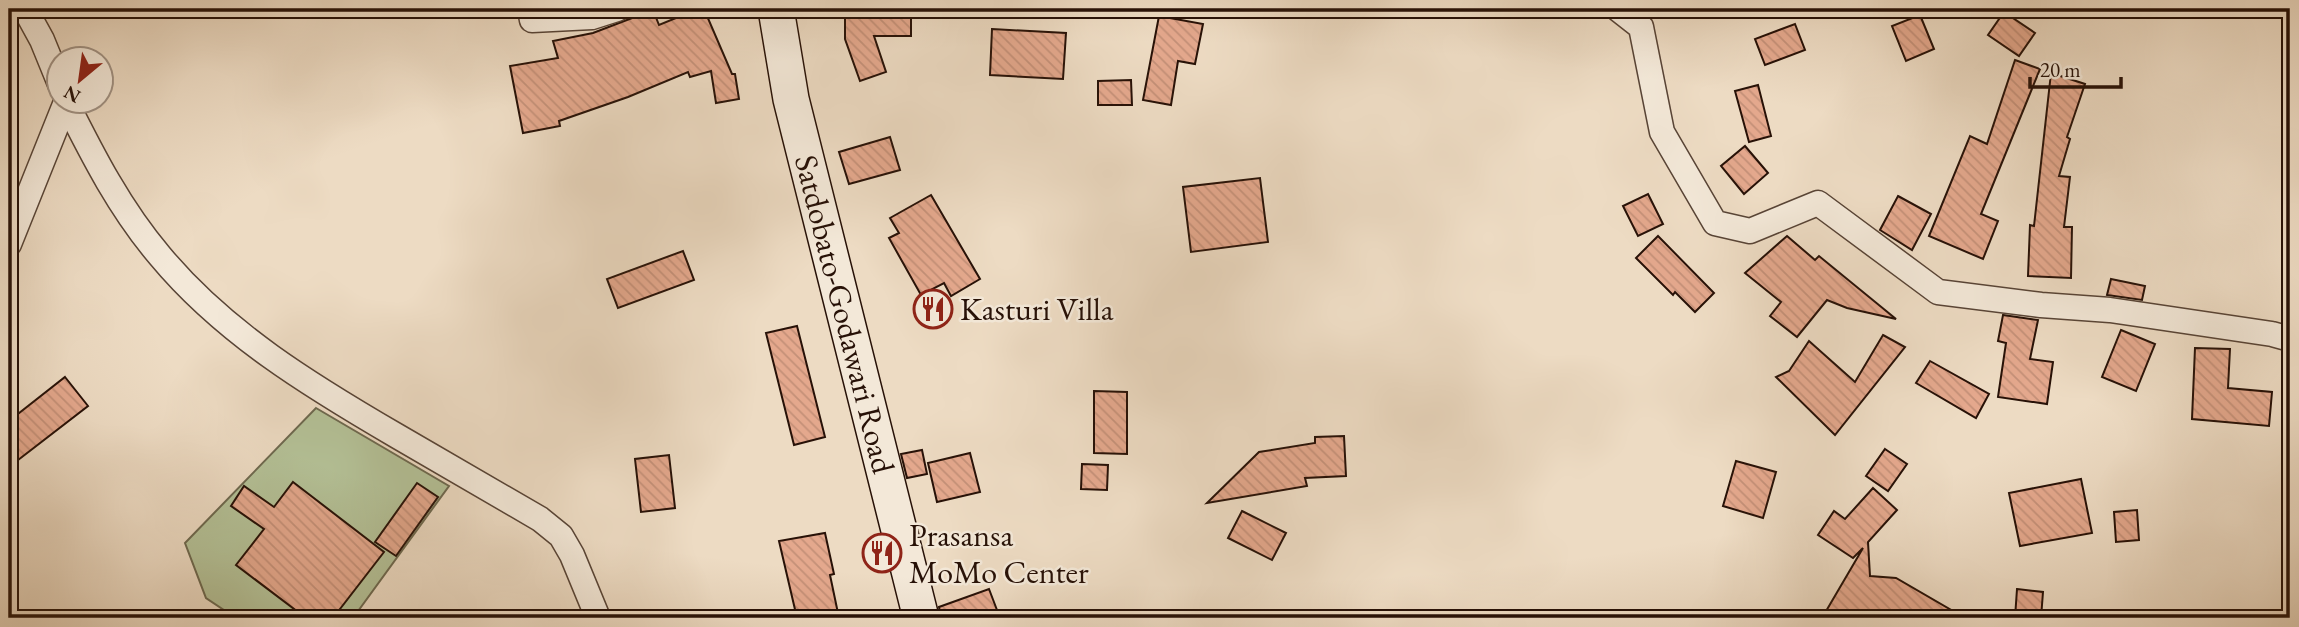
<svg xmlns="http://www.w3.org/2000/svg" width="2299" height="627" viewBox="0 0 2299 627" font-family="'EB Garamond',serif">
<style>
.green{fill:#b4c197;stroke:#6e694f;stroke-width:2}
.building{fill:url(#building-back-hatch);stroke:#271107;stroke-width:2}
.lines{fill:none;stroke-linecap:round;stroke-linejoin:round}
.street-casing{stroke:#584436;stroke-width:27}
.secondary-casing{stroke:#271107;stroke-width:38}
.street{stroke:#f3e8d8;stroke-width:24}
.secondary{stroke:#f3e8d8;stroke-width:35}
.labels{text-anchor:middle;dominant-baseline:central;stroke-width:5;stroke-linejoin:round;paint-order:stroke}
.poi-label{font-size:32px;fill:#271107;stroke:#f3e8d8;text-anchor:start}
.street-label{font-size:32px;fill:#271107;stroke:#f3e8d8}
</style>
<defs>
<pattern id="building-back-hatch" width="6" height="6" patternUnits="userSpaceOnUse" patternTransform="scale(1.75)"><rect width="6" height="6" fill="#e4a88d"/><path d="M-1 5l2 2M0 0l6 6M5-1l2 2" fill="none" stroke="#c49078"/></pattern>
</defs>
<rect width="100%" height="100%" fill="#eddbc3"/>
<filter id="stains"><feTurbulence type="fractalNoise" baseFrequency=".00286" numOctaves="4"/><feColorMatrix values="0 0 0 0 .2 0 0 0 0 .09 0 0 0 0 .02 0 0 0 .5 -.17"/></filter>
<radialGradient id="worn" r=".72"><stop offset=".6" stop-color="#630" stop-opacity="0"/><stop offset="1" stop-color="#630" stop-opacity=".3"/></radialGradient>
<path class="green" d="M316,408l133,78 -96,132h-117l-30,-20 -21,-55z"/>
<g class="building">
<path d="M698,9h6l28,65h3l4,25 -23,4 -5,-32 -21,6 -2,-5 -60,25 -69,24 1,5 -37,7 -13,-67 48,-8 -5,-17 40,-8 60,-23 6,15z"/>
<path d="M845,9h66v27h-37l12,36 -26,9 -15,-42z"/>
<path d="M2004,12l31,21 -16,23 -31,-21z"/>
<path d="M1920,15l14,34 -28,12 -14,-35z"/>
<path d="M1159,16l44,8 -8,40 -17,-3 -7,44 -28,-5z"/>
<path d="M1795,24l10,26 -40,15 -10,-26z"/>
<path d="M992,29l74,4 -3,46 -73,-4z"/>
<path d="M2015,60l25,9 -59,145 17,7 -15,38 -54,-23 41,-100 17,8z"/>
<path d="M2051,73l34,11 -18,53 3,2 -11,37 11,1 -6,50h8l-1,51 -43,-2 2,-51 4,1z"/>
<path d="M1131,80l1,25h-34v-24z"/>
<path d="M1758,85l13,51 -22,6 -14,-51z"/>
<path d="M890,137l10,33 -51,14 -10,-32z"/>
<path d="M1745,146l23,27 -24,21 -23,-28z"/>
<path d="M1260,178l8,64 -77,10 -8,-65z"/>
<path d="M1648,194l15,30 -25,12 -15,-30z"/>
<path d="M931,195l49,84 -29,17 -7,-13 -23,12 -32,-57 10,-5 -9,-15z"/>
<path d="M1898,196l33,18 -19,36 -32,-20z"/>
<path d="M1658,236l56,57 -19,19 -20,-20 -2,3 -37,-37z"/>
<path d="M1787,236l28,24 4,-4 77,63 -49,-11 -20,-8 -30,37 -27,-21 11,-14 -36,-29z"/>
<path d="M683,251l11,29 -76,28 -11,-29z"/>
<path d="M2111,279l34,7 -3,14 -35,-5z"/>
<path d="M2003,315l35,5 -8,39 23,3 -6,42 -49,-7 8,-54 -8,-2z"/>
<path d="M797,326l28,111 -31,8 -28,-112z"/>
<path d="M2121,330l34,14 -19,47 -34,-14z"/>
<path d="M1883,335l22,12 -70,88 -59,-58 13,-6 20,-30 46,41z"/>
<path d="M2195,348l35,1 -2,39 44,4 -3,34 -77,-7z"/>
<path d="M1930,361l59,33 -13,24 -60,-35z"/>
<path d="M65,377l23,29 -79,61v-46z"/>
<path d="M1094,391l33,1v62l-33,-1z"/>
<path d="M1344,436l2,40 -41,2 2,8 -100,17 52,-51 56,-9v-6z"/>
<path d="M1885,449l22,15 -19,27 -22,-15z"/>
<path d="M922,450l5,24 -20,4 -6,-24z"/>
<path d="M970,453l10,39 -43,10 -9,-39z"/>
<path d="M669,455l6,53 -34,4 -6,-53z"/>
<path d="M1736,461l40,11 -13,46 -40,-12z"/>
<path d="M1082,464l26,1 -1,25 -26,-1z"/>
<path d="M2081,479l11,54 -72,13 -11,-53z"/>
<path d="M293,482l91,70 -51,66h-27l-70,-53 28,-36 -33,-23 13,-20 30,21z"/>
<path d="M417,483l21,14 -42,59 -21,-14z"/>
<path d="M1873,488l24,22 -29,32 2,34 26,2 69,40h-143l41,-70 -10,10 -35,-23 16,-24 11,8z"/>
<path d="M2137,510l2,30 -23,2 -2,-30z"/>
<path d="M1242,511l44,22 -14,27 -44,-22z"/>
<path d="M825,533l9,41 -4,1 9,43h-42l-18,-77z"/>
<path d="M989,589l11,29h-59l-2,-11z"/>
<path d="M2017,589l26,3 -2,26h-26z"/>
</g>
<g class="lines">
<defs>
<g id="street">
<path d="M25,9l17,31 18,44"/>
<path d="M530,9l2,11 60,-3 25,-8"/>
<path d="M1618,9l23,18 21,105 53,91 35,8 68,-28 120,89 103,13 69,5 162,24 18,5"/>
<path d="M66,102c27,54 54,107 94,154 64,77 151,130 237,180 47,27 95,55 143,83l21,17 11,19 26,63"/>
<path d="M9,244l57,-142"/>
</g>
<path id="secondary" d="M776,9l15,90 130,519"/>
</defs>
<use href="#street" class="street-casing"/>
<use href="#secondary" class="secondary-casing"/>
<use href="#street" class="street"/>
<use href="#secondary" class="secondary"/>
</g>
<defs>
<symbol id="restaurant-ring" viewBox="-11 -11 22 22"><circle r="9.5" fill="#f3e8d8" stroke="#8f2418" stroke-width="1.5"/><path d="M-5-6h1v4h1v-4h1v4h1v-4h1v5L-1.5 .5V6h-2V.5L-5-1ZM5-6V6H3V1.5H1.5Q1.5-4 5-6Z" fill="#8f2418"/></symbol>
</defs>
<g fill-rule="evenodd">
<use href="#restaurant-ring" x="911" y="287" width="44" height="44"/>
<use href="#restaurant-ring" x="860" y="531" width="44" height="44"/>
</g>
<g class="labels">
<g class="poi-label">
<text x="960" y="309">Kasturi Villa</text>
<text x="909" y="535">Prasansa<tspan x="909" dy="37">MoMo Center</tspan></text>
</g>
<g class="street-label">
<text transform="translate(845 314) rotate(76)">Satdobato-Godawari Road</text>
</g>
</g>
<rect width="2299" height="627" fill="none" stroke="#eddbc3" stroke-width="35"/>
<rect x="10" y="10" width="2278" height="606" fill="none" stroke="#271107" stroke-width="3.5"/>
<rect x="18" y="18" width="2264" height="592" fill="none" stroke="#271107" stroke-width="2"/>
<g transform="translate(80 80) rotate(209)"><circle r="33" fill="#f3e8d8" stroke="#a19284" stroke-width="2"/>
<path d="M0-5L12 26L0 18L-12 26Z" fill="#8f2418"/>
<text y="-10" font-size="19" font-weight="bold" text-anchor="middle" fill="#271107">N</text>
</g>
<path d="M2030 77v10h91v-10" fill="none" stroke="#271107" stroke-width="3.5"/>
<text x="2040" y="77" font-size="21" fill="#271107" stroke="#f3e8d8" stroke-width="5" paint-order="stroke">20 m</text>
<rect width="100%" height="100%" filter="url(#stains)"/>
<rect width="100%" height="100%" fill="url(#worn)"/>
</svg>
